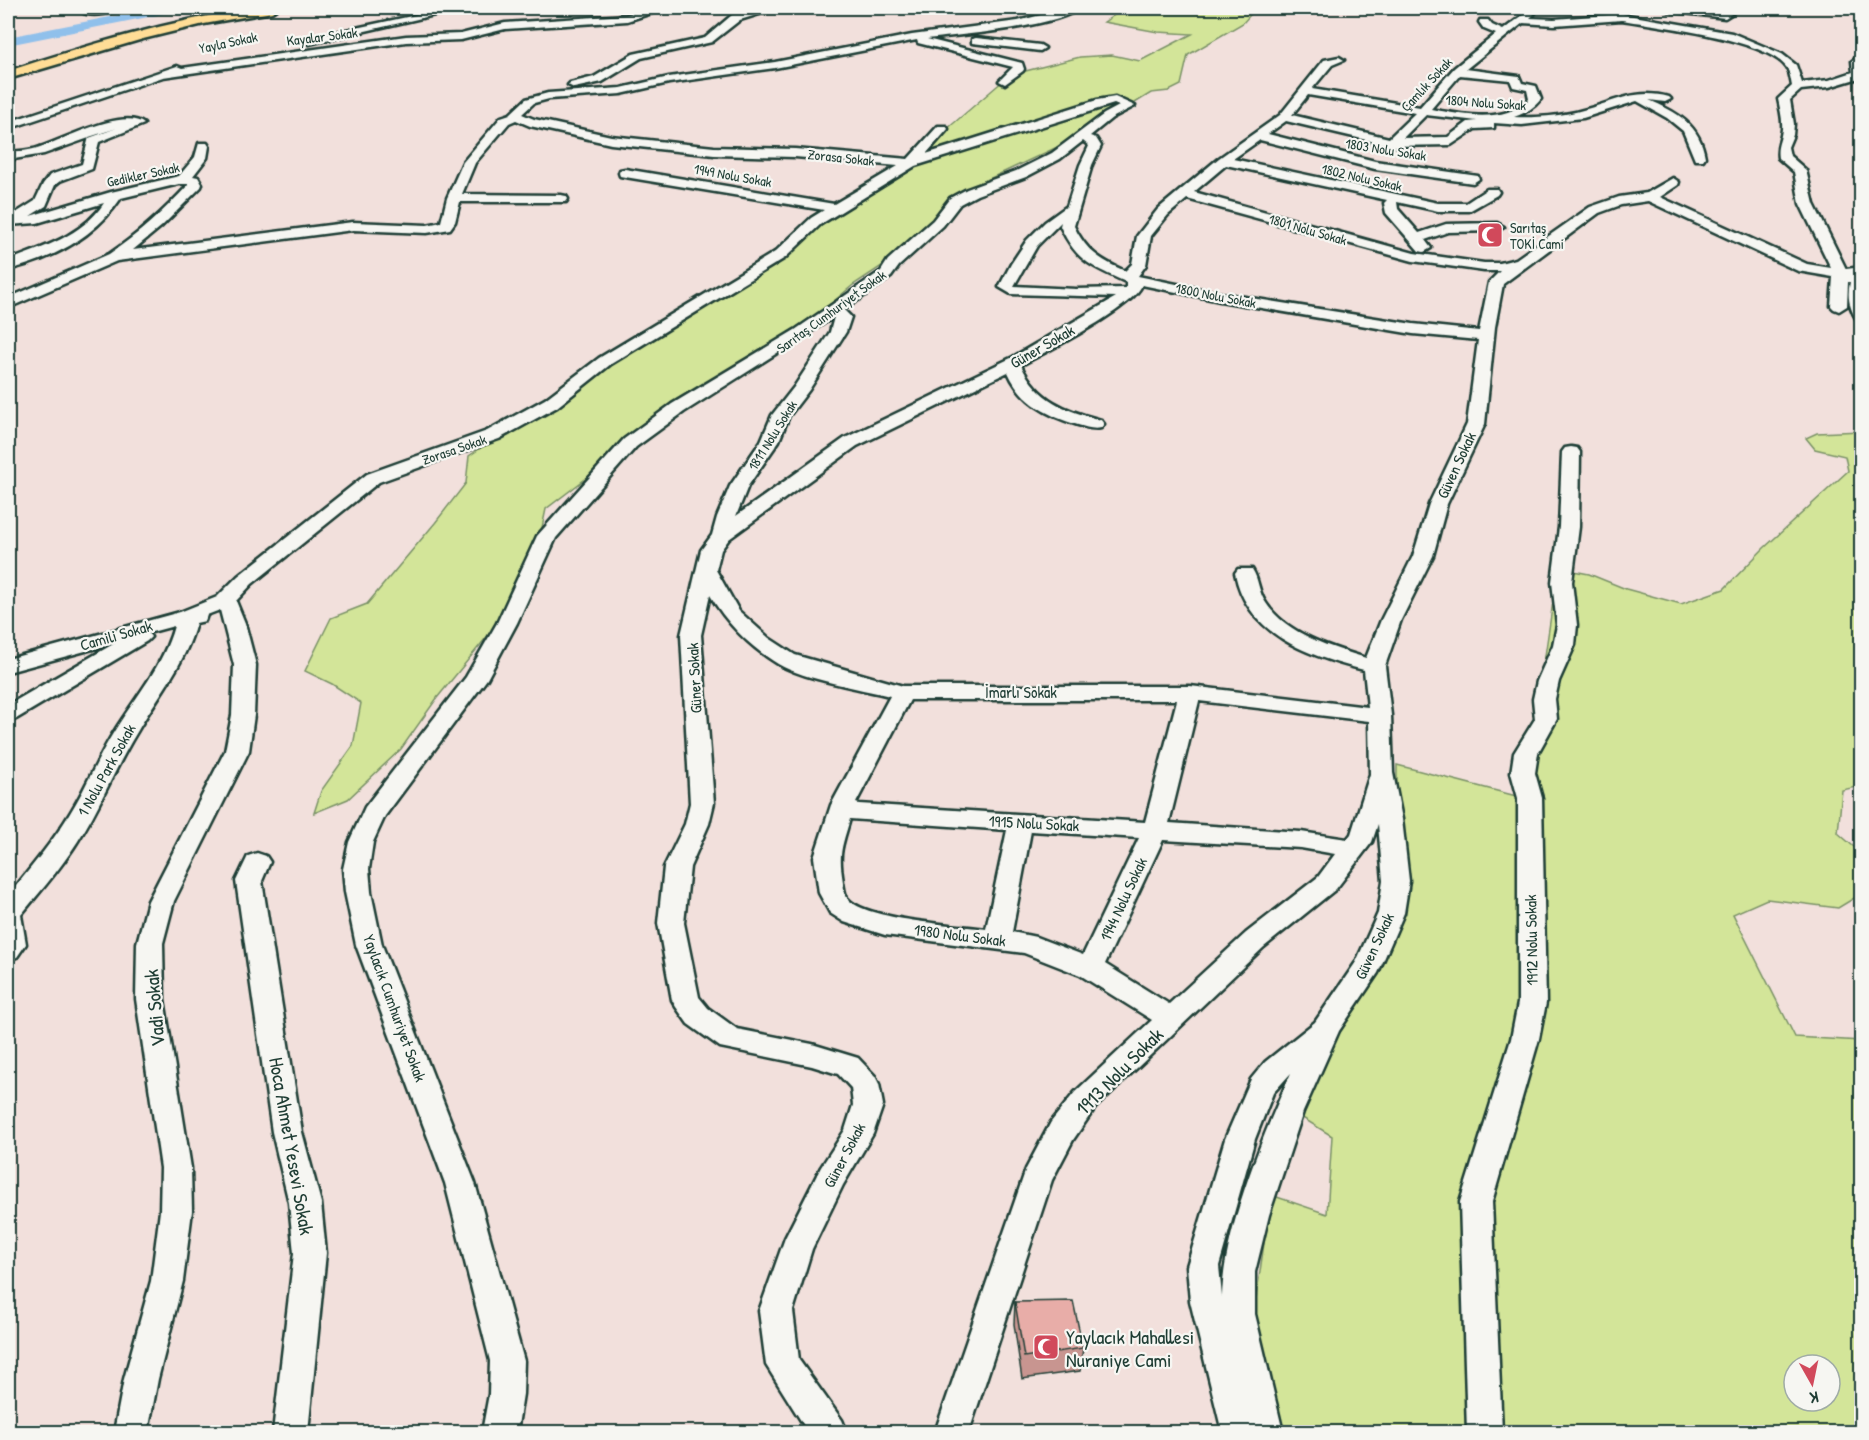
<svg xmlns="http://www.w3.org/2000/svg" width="1869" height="1440" viewBox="0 0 1869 1440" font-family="'Patrick Hand',sans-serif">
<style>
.green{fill:#d3e599;stroke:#799166;stroke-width:1.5;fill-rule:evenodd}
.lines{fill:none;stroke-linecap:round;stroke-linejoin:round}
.river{fill:#90c0eb;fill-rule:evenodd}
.minor-casing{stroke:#1f3d34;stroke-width:5}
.major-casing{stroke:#1f3d34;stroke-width:5}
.minor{fill:#f6f6f2;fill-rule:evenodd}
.major{fill:#ffdd96;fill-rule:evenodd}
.wall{fill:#c89590;stroke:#1f3d34;stroke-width:1.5}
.building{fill:#e8ada8;stroke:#1f3d34;stroke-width:1.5}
.labels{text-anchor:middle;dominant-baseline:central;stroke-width:4.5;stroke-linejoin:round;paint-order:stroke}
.far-street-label{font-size:14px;fill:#1f3d34;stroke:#f6f6f2}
.far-poi-label{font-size:14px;fill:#1f3d34;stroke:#f6f6f2;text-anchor:start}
.street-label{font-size:16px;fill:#1f3d34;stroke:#f6f6f2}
.near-street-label{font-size:20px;fill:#1f3d34;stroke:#f6f6f2}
.near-poi-label{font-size:20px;fill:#1f3d34;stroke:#f6f6f2;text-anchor:start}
</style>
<rect width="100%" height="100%" fill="#f2e0dc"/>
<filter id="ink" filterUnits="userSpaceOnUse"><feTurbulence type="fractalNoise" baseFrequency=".0167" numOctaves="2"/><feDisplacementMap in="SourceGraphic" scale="12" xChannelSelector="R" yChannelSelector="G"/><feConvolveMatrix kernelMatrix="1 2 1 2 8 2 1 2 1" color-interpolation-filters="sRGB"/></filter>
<g filter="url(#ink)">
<g class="green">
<path d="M1125,8h131l-13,15 -55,32 -7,30 -12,6 -18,2 -68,42 -124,58 -16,12 -10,21 -24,22 -56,37 -31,26 -112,73 -164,125 -16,75 -93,114 -36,51 -53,50 -34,14 7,-22 32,-45 8,-43 -29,-19 -27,-13 26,-53 36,-14 68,-81 31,-40 3,-27 141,-95 150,-86 67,-62 70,-41 107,-92 10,-6 66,-17 32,-2 28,6 52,-27 -34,-2 -54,-10z"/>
<path d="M1861,431v355l-19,4 -4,43 23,20v41l-23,14 -71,-9 -34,15 62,123 66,4v391h-591l-19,-98 20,-139 56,19 5,-78 -36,-22 92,-182 9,-95v-72l127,33 34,-230 31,6 37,15 55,15 43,-15 40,-41 84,-77 -3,-15 -30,-7 -9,-11 11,-5zM1794,1365h36v36h-36z"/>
</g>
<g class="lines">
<path class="river" d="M155,8h25l-7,4 -165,33v-8z"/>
<defs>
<g id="minor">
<path d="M99,8h25c-9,5 -33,10 -42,4z"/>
<path d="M449,8h16l-156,36 -5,-3 5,-3z"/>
<path d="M653,8h14l-40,13 -122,8 -44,11 -55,2 -243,35 -155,52v-7l169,-56 5,2 224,-32 55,-2 44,-11 121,-8z"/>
<path d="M755,8h24l-39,12 -28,22 -71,16 -39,24 -28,6 -6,-3 2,-2 24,-6 39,-23 72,-16 27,-23z"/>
<path d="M1067,8h13c-24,19 -119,27 -153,31l95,24 2,6 -1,2 -18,13 -6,-3 14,-14 -95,-24 -1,-3 -142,28 -106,15 -48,11 -72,5 -15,4 -12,11 12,5 77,17 103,11 81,2 113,10 30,-33h8l2,3 -22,25 171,-54 18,-3 20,9 -23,12 -22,18 6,2 5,8 -9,19 -18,61c12,25 26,34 51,45l7,-7 5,-28 21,-27 61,-51 61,-43 44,-55 15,-3 5,3 -12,5 -20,24 108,18 34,-39 42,-34 -12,-5 -5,-7 1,-2h8l4,5 11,5 28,-21 5,3 -6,6 24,1 68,-5 110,19 50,21 14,11 6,18 27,-3 24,-8 -1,-11 10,-7v23l-33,10 -28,3 -11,10 4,24 -1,11 -5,12 2,9 16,14 8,34 32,65 16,-2v8l-3,1h3v45l-5,-1c-8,-12 -10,-24 -7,-38h-2l-1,24 -8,5 -5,-2 -3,-3 2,-29 -35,-6 -150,-70 -27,4 -22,8 -96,71 -8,43 -10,97 -38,80 -14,52 -32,64 -16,46 6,49 2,58 9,46 7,62 -5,32 -26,60 -39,58 -36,81 -34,103 -14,57v42l28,118h-61l-32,-131 -3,-35 38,-127 26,-60 14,-17 50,-40 41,-60 22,-49 5,-32 -5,-57 -6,18 -36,47 -72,58 -169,161 -22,32 -21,40 -83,252h-34l91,-263 25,-47 24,-30 77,-72 -72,-45 -56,-22 -139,-18 -41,-13 -14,-9 -11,-20 -5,-36 17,-52 59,-109c-32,-8 -84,-16 -112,-32 -27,-16 -52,-41 -68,-69l-9,40 13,168 -5,21 -19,43 -6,56 15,74 9,11 29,21 75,15 46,14 17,18 4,8 4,21 -10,29 -30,51 -31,64 -19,62 6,49 43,60 5,12h-39l-42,-67 -7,-54 26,-73 36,-71 24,-37 8,-25 -2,-17 -13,-14 -26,-8 -92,-19 -32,-23 -12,-17 -4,-7 -14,-77 6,-56 21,-43 5,-21 -9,-168 20,-85 11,-15 5,-18 13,-31 31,-45 11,-26 22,-28 36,-55 4,-15 -150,95 -48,35 -80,91 -39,85 -30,56 -102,137 -12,26 -4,27 2,23 11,53 93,238 49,178 -1,33 -6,38h-35l7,-38 1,-33 -45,-178 -89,-238 -11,-53 -2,-23 6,-27 16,-35 101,-130 31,-54 40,-87 87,-97 48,-35 123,-74 86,-59 7,-11 45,-40 17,-22 17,-9 49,-18 36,-18 52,-39 15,-8 -5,-2 -199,62 -94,58 -36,34 -174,106 -54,43 -58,32 -120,43 -127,102 -16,17 9,22 11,42 -2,50 -5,36 -75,150 -11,42 1,56 27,169 1,43 -9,70 -25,98 -10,53h-34l10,-53 27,-98 9,-70 1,-43 -25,-169 1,-56 11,-42 77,-150 7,-36 2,-50 -14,-55 -13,5 -2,6 -9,2c-11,42 -38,72 -59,109 -24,39 -40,83 -67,121 -15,22 -32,41 -49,62l5,29 -9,13 -9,3v-64c24,-30 49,-59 68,-93 14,-24 24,-50 39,-73 22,-35 48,-64 59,-104l-26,7 3,4 -4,4 -131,78 -8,2v-16l107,-62 -107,29v-13l172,-47 37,-15 21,-21 129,-102 120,-43 58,-32 54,-41 176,-106 36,-34 13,-8 -199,-33 -5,-1 -1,-3 1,-3 5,-1 209,35 64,-38 -103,-9 -81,-2 -103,-11 -81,-18 -14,-6 -7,3 -34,40 -13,31 99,1 5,1 2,3 -2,3h-106l-5,20 -5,7 -23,4 -74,-3 -236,31 -109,47v-10l101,-44c30,-20 56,-44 80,-70h-10l-58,14c-26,39 -68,61 -113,72v-9c35,-14 74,-25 96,-58l-67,20 -29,2v-7l27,-17 8,-17 7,-9 32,-11 7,-27 28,-9 -73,26 -36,6v-8c11,-1 22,-1 32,-5 23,-7 84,-40 104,-23l-45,18 -7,27 -32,12 -5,4 -9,21 -16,10 81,-24 68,-16 16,-19 4,-14h8l2,3 -2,12 -14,18 5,1 4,7 -1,3 -39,39 -29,24 220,-28 74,3 14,-3 6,-24 16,-36 38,-45 9,-3 16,-15 22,-6 73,-5 48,-11 106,-15 137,-27 106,-14zM1622,20c35,6 145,19 165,48 3,5 4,13 5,18l-14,13c2,10 5,20 4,30 -1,12 -6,17 -4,29l16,14 6,32 31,64 -24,-4 -147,-67 18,-12 1,-3 -6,-4 -26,15 -28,4 -29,10 -74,52 -16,4h-16l-70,-10 -220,-61 32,-27 161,35 -3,3 2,10 33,38 5,1 7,-4 -6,-8 23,-8 49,-1 7,-4 -7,-4 -51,1 -27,9 -21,-24 -1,-7 41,9h31l28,-16 2,-3 -2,-3h-10l-21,14h-28l-205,-44 27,-19 115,29 98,14 6,-4 -1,-3 -103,-15 -107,-27 18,-13 106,25 59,-1 24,-16 19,-1v-5l28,2 61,-7 54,-17 30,17 16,13 12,29h8l2,-3c-5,-32 -28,-45 -56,-57l16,2 6,-3 -2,-2c-34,-9 -54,5 -86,13 -20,6 -48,8 -69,7 11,-4 19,-8 27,-18l-5,-13 -14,-3 -3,-7 -53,-7 57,-46 31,2zM1460,75l50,5 3,7 14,3 2,9c-24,25 -66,16 -98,10zM1308,95l107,18 -26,25 -97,-23zM1426,115l51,6 -9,1 -20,15 -45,1zM1083,141l6,5 -9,19 -13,41 -22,16 -18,18 -16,24 -12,23 12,7 105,3 -103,60 -168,81 -109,78 12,-30 31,-45 10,-25 20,-26 37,-58 5,-15 -7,-7 47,-33 8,-11 44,-40 17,-22 17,-9 49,-18 34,-18zM1187,199l226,62 71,10h16l-11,11 -10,49 -66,-7 -193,-31 -82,-17 8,-11 5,-29 17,-21zM1061,222l-1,4c16,35 32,41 66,56v6l-50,1 -62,-3 23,-40zM1142,285l78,16 193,33 65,6 -11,84 -38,80 -16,52 -32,64 -15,38c-33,-10 -80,-24 -100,-55 -8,-11 -7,-24 -14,-34h-14l-3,4c12,62 74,83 129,97l4,37 -178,-21h-287l-108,-31 -26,-17 -30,-27 -23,-41 5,-20 8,-11 128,-93 151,-74c13,30 40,44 70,53 8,2 15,5 23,3l3,-4 -3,-4c-35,-9 -64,-20 -80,-55 25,-13 112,-57 121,-80zM910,700h267l-32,122 -286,-18 -3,-1zM1199,701l170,20 1,53 -19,60 -4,5 -46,-7 -132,-9zM850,819l157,11 -21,99c-29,-4 -120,-9 -138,-30 -4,-5 -4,-12 -5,-17 -5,-30 -1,-35 7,-63zM1031,831l108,7 -56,117 -47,-18 -24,-5zM1163,840l138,8 34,6 -17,23 -72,56 -77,71 -64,-40zM1291,1073c-28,62 -67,156 -69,224l-3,-31 36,-127 18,-46z"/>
<path d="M1663,8h25l35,4 -1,-4h10l1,5 -8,5 -57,-7z"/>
<path d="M976,38l64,7 5,3 -5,3 -68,-8v-4z"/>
<path d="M1571,447l6,1 3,4 -1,75 -7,55 5,43 -2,20 -16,36 -4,18 2,20 -19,34 -3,20 7,25 4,205 -7,36 -47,163 10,230h-35l-7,-230 51,-163 7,-36v-205l-7,-25 3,-20 21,-34 -2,-20 4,-18 16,-36 4,-20 -5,-43 7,-55 3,-75 3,-4z"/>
<path d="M257,853l9,3 4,6 -8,19 40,251 19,71 5,50 -18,179h-35l21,-179 -5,-50 -17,-71 -36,-251 12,-25z"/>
</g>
<path id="major" d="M252,8h26l-6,4 -68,12 -61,15 -135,40v-8c80,-26 161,-50 244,-63z"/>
</defs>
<use href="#minor" class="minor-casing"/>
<use href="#major" class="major-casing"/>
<use href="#minor" class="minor"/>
<use href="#major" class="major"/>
</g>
<path class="wall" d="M1015,1302l68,46 -3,23 -58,8 -8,-55z"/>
<path class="building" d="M1073,1301l10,47 -59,9 -9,-55z"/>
</g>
<defs>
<symbol id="mosque-square" viewBox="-11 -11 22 22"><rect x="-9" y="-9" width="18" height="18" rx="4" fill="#d1495b" stroke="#f6f6f2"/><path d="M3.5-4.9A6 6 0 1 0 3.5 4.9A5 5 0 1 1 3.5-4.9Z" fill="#fff"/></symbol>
</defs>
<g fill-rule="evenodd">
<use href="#mosque-square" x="1475" y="220" width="30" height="30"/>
<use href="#mosque-square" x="1031" y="1332" width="30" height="30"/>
</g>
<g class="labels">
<g class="far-street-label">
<text transform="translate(322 36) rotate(-7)">Kayalar Sokak</text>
<text transform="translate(228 42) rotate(-12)">Yayla Sokak</text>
<text transform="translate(1426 84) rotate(-47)">Çamlık Sokak</text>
<text transform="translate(1486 102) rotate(4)">1804 Nolu Sokak</text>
<text transform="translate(1386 149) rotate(9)">1803 Nolu Sokak</text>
<text transform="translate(841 157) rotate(6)">Zorasa Sokak</text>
<text transform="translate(143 174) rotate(-12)">Gedikler Sokak</text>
<text transform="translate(733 175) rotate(10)">1949 Nolu Sokak</text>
<text transform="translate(1362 177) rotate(13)">1802 Nolu Sokak</text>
<text transform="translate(1308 229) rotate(16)">1801 Nolu Sokak</text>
<text transform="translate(1216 295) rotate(11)">1800 Nolu Sokak</text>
<text transform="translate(831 311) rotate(-36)">Sarıtaş Cumhuriyet Sokak</text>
<text transform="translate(772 435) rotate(-58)">1811 Nolu Sokak</text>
<text transform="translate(454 449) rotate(-19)">Zorasa Sokak</text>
</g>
<g class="far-poi-label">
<text x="1510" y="227">Sarıtaş<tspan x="1510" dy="16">TOKİ Cami</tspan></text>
</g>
<g class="street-label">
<text transform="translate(1042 346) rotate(-30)">Güner Sokak</text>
<text transform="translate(1456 465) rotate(-65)">Güven Sokak</text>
<text transform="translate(116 635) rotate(-16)">Camili Sokak</text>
<text transform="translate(694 678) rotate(-93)">Güner Sokak</text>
<text x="1021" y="692">İmarlı Sokak</text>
<text transform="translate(106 770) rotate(-61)">1 Nolu Park Sokak</text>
<text transform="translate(1034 823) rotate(3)">1915 Nolu Sokak</text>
<text transform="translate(1123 899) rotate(-65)">1944 Nolu Sokak</text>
<text transform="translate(960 935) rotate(7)">1980 Nolu Sokak</text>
<text transform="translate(1531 940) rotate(-91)">1912 Nolu Sokak</text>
<text transform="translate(1374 946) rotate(-65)">Güven Sokak</text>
<text transform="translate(395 1008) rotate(70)">Yaylacık Cumhuriyet Sokak</text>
<text transform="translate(844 1155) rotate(-62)">Güner Sokak</text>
</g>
<g class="near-street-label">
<text transform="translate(154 1008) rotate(-95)">Vadi Sokak</text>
<text transform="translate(1119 1071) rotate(-45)">1913 Nolu Sokak</text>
<text transform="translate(292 1146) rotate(80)">Hoca Ahmet Yesevi Sokak</text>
</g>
<g class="near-poi-label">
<text x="1066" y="1336">Yaylacık Mahallesi<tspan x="1066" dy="23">Nuraniye Cami</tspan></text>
</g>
</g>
<rect width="1869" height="1440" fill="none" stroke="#f6f6f2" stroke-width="30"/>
<rect x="15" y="15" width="1839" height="1410" fill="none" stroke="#1f3d34" stroke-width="2" filter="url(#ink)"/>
<g transform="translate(1812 1383) rotate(171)"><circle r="28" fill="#f6f6f2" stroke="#a0aca6" stroke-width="1.5"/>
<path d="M0-4.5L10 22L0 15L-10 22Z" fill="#d1495b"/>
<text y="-9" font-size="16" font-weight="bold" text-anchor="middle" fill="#1f3d34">K</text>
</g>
</svg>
